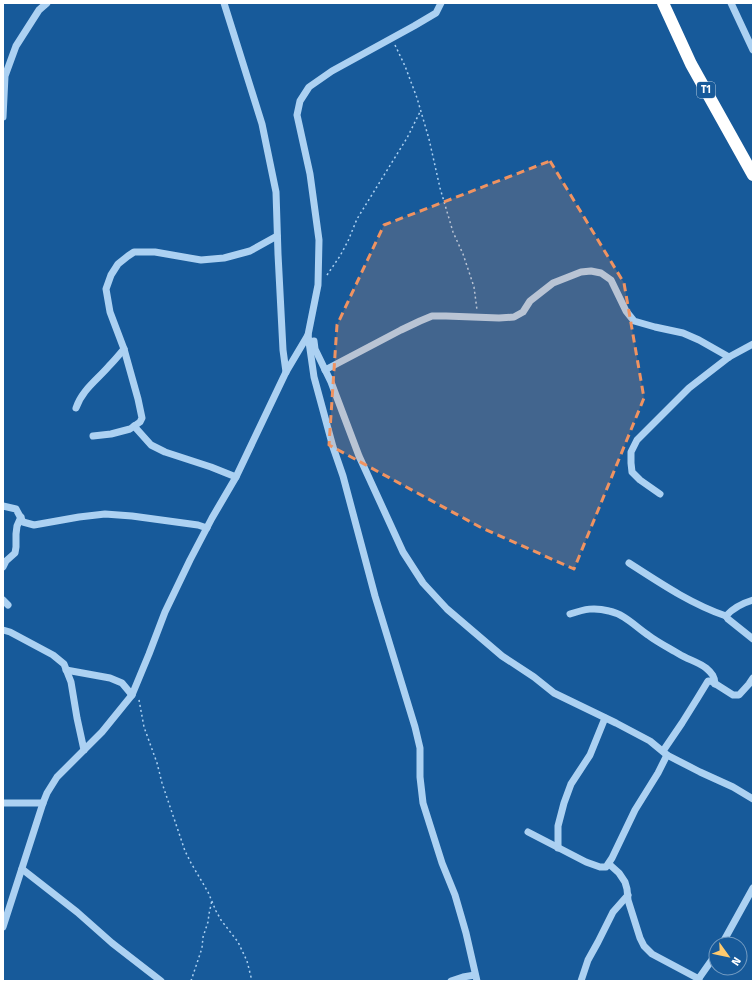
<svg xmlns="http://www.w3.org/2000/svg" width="756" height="984" viewBox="0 0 756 984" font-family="'Fira Sans',sans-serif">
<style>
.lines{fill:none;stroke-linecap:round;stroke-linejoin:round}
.path{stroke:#acd1f2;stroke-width:1.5;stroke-dasharray:2 3;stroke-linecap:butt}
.minor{stroke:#acd1f2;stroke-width:7}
.highway{stroke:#fff;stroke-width:12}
.marked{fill:#f09361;fill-opacity:0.2;stroke:#f09361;stroke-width:3;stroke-dasharray:8 5;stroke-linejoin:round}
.labels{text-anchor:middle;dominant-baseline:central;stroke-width:3;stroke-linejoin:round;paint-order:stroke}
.shield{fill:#175a9a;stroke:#b9cee1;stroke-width:1}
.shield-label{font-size:10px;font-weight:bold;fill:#fff}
</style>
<rect width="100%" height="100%" fill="#175a9a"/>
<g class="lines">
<g class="path">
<path d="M395,45l10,21 12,32 12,41 11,49 13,44 10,22 11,33 3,23"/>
<path d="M327,275l13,-19 8,-15 9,-22 50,-81 13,-26"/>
<path d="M139,700l5,27 13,36 5,20 23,68 6,12 17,29 8,19 5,9 17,22 9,19 5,20"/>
<path d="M191,981l11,-33 1,-11 5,-15 1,-8 3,-14"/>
</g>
<g class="minor">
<path d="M224,3l38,121 14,68 2,62 5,96 3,22"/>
<path d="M441,3l-5,10 -22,13 -82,45 -23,16 -9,14 -3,14 13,59 9,66 -1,45 -10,50 6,42 19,70 10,29 32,120 40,131 5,21v29l3,26 19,60 13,32 11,38 11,48"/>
<path d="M731,3l22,47"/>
<path d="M3,117l2,-41 11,-30 23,-36 8,-7"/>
<path d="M314,341l1,8 16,33 28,74 44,96 20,31 24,26 55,47 32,21 20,16 62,30 34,18 17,14 33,17 33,15 20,12"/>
<path d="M325,370l76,-40 19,-9 12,-5h14l53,2 15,-1 9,-5 7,-11 23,-18 28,-11 10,-1 10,2 10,7 15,31 8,10 21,6 28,6 16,7 30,17"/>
<path d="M76,408c6,-18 21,-28 33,-42 5,-5 10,-11 15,-17"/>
<path d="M134,426l17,19 14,7 46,15 25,10"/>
<path d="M93,436l18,-2 19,-5 10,-7 2,-4 -4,-19 -14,-50 -14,-37 -4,-23 5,-14 7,-11 10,-8 6,-4h21l46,8 23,-2 26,-7 27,-15"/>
<path d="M660,494l-20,-14 -8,-8 -1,-9v-11l6,-12 52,-52 40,-31 24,-13"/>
<path d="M3,506l13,3 7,13 11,3 45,-8 26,-3 27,2 66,9 9,3"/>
<path d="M629,563c31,20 62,41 97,53"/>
<path d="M3,567l3,-6 9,-8 1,-6v-13l1,-8 4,-9"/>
<path d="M3,600l5,5"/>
<path d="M753,600c-10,3 -20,8 -27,16l2,3 25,20"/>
<path d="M570,614c15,-5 24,-7 39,-3 15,3 26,15 39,24 9,7 21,13 31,19 8,5 21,9 27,14 6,5 9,9 9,16"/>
<path d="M3,630l7,2 43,23 11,9 7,18 6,36 7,32"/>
<path d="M66,670l44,8 12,5 10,12"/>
<path d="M663,751l19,-28 15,-24 11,-18h3l22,14h6l10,-11 4,-6"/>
<path d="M3,803h40"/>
<path d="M528,832l58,30 14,5h6l6,-9 23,-48 23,-37 9,-18"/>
<path d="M558,848v-22l6,-23 7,-19 19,-29 15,-37"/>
<path d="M609,864l10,9 6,9 2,7 1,11 12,38 4,8 8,8 47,25"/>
<path d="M22,869l55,43 35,31 49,38"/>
<path d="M3,927l40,-124 4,-10 10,-16 45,-45 30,-37 17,-41 16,-42 25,-52 22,-42 24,-41 50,-105 22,-37"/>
<path d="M722,944l31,-56"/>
<path d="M451,981l12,-4 12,-2"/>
<path d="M581,981l7,-21 10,-18 15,-30 15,-17"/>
<path d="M697,981l19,-27"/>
</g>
<path class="highway" d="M663,3l28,61 62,111"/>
</g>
<path class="marked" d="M550,161l74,122 20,115 -70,171 -94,-42 -151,-82 8,-120 47,-100z"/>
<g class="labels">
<rect class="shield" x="697" y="82" width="18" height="16" rx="3"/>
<g class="shield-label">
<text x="706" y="90">T1</text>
</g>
</g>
<rect width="756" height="984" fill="none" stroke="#ffffff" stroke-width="8"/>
<g transform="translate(728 956) rotate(123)"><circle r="19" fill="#175a9a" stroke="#749cc2"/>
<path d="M0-3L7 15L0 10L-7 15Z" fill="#ffca6d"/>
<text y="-6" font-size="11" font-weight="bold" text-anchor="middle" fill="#ffffff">N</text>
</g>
</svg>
